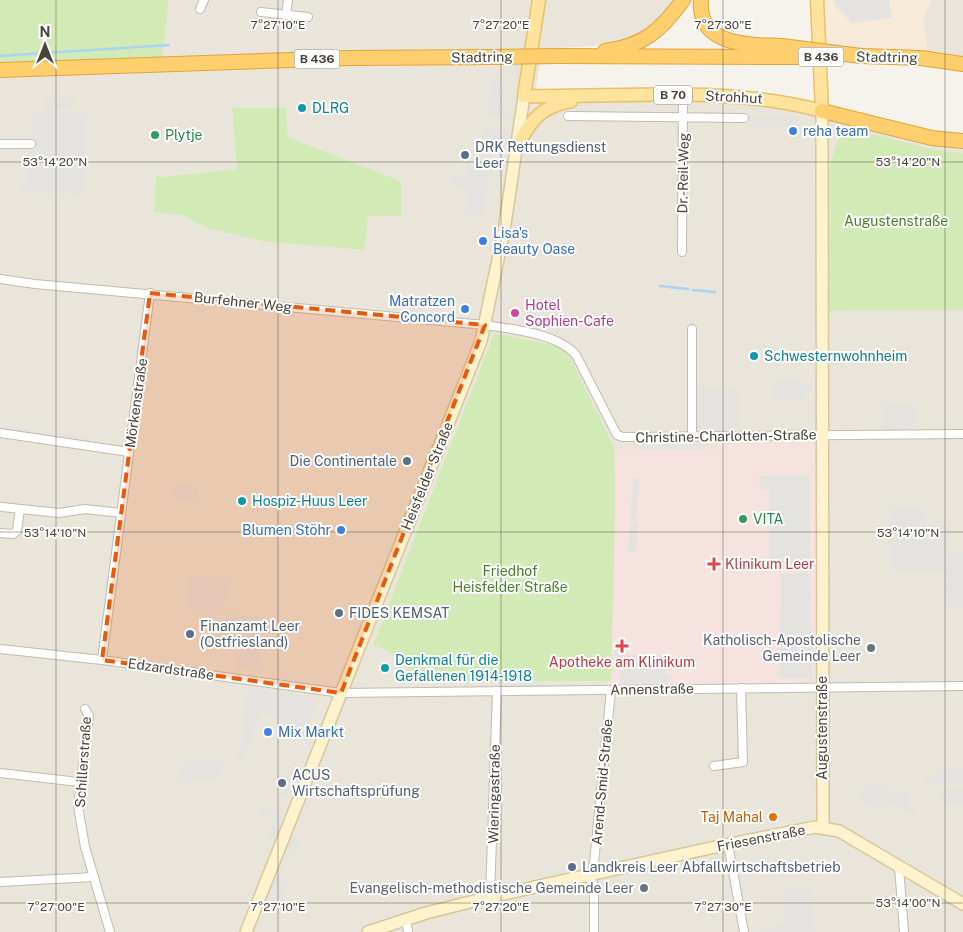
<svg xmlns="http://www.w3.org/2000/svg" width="963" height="932" viewBox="0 0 963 932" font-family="'Public Sans',sans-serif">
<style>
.residential{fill:#eae5da;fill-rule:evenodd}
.commercial{fill:#f7ead8}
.industrial{fill:#e6e2dd}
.medical{fill:#f6e3e0}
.green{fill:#d2eab5}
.parking{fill:#e5e3e0}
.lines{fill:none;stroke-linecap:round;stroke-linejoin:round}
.stream{stroke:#a9d4f2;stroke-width:2.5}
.street-casing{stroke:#c2bbae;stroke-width:10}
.secondary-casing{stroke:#d6c79b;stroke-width:14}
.primary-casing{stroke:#e6c16a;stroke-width:15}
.highway-casing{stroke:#e0a43c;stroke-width:16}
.street{stroke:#fff;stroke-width:8}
.secondary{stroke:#fff3cd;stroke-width:11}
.primary{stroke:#ffe39c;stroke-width:12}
.highway{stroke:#ffcf6e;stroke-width:14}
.highway-bridge-casing{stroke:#e0a43c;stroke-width:16;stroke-linecap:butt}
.highway-bridge{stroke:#ffcf6e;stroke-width:14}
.marked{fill:#e8590c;fill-opacity:0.2;stroke:#e8590c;stroke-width:4;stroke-dasharray:10 6;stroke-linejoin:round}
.ticks{fill:none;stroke:#4b4439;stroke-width:1;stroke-opacity:0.45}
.culture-dot{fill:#0f9aa8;stroke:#fff;stroke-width:2}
.shop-dot{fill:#3f7fe0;stroke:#fff;stroke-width:2}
.leisure-dot{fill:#2e9e5b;stroke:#fff;stroke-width:2}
.service-dot{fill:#5c6f8a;stroke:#fff;stroke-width:2}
.hotel-dot{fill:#d1479c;stroke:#fff;stroke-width:2}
.health-dot{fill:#e0444e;stroke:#fff;stroke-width:2}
.worship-dot{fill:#6b7280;stroke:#fff;stroke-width:2}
.food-dot{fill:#e8710a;stroke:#fff;stroke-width:2}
.labels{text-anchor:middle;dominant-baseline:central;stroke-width:4;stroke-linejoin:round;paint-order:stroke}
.shield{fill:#fff;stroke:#817c74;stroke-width:1}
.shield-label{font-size:12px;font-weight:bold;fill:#4b4439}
.street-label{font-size:14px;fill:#4b4439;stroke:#fff}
.culture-label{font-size:14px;fill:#0d838f;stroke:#fff;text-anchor:start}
.shop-label{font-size:14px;fill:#366cbe;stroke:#fff;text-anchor:start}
.leisure-label{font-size:14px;fill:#27864d;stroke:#fff;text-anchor:start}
.service-label{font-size:14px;fill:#4e5e75;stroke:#fff;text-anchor:start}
.park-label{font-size:14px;fill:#4a7f2a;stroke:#fff}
.hotel-label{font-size:14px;fill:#b23c85;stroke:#fff;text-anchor:start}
.health-label{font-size:14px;fill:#be3a42;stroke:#fff;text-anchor:start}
.worship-label{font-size:14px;fill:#5b616d;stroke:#fff;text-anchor:end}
.food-label{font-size:14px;fill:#c56008;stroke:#fff;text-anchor:end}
.ticks-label{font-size:12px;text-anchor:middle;fill:#4b4439;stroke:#fff;stroke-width:4;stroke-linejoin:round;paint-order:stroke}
</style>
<rect width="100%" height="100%" fill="#f6f3ec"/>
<g class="residential">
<path d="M169,0h506l-29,32 -26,10 -36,5 -422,11z"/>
<path d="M817,0h146v61l-60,-6z"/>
<path d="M541,59l-6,34h183l245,48v12h-15l-56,-14 -46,-8 -17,180 134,-1v622h-963v-858zM232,108h54l2,29 113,44v35h-33l-3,34 -158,-22 -23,-12 -30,-4 2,-38 5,3 76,-8zM494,333l64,13 57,103 -1,104 -215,109 -2,-7 -24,-10z"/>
</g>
<path class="commercial" d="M817,0h115l-8,16 4,41 -108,-8z"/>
<path class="industrial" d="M73,95l1,13 -27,2 -1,-13z"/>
<path class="medical" d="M816,443l2,247h-77l-134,6 9,-180 -1,-67h103l1,-4z"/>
<g class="green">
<path d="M0,0h169l-7,59 -162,5z"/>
<path d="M232,108h54l2,29 113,44v35h-33l-3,34 -103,-9 -55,-13 -23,-12 -30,-4 2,-38 5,3 76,-8z"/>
<path d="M846,131c40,2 77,20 117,22v157l-134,1 1,-147 7,-22z"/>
<path d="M494,333l64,13 10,7 47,96v67l-4,165h-185l-27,-19 -2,-7 -24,-10z"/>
</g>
<g class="parking">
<path d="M834,0h55l3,18 -40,5 -17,-17z"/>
<path d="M491,76l14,2 -3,32 8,1 -1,6 -22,-2z"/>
<path d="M33,114h53l-2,81 -62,-2 9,-40z"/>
<path d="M797,116v10l-47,1v-10z"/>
<rect x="484" y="129" width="22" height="12"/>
<path d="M0,134h11v10h12v8l-23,1z"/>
<path d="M466,164l27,2v6l-5,6 -1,12 -37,-3 1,-14 14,1z"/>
<path d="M468,190l18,2 -4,25 -18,-3z"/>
<path d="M774,379h30l1,6h8v8h-9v5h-30z"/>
<path d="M697,387h40v44h-39z"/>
<rect x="882" y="403" width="33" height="26"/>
<path d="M2,425l89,13 -1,6 -89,-13z"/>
<rect x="644" y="444" width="56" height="6"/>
<path d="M810,475l1,93h-42l1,-79h-10l-1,-13z"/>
<path d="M633,477l6,1 -3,42h-6z"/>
<path d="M175,483l23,4 -2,15 -23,-3z"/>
<path d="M889,507h35l1,18h25l-1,29h14v53l-19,-1 1,-34 -55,-1z"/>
<path d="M630,523h8l-2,29h-8z"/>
<path d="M811,573l2,106 -33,-1 1,-104z"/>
<path d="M190,575l38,4 -4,34 40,4 -6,53 -21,-2 2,-22 -25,-3 3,-25 -12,-2 1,-5 -20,-2z"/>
<path d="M614,648l43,16 3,-8 9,4 -4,13 7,2 -5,13 -48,2 1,-17 4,-13 -10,-4z"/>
<path d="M598,684v5l-179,2 1,-4z"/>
<path d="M249,688l68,10 -11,36 -24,-8 2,-5 -23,-9 -18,50 -5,-1z"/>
<path d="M186,760l36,1 -2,19 -41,2 1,-17h6z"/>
<path d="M292,769h10l-12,30 -10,-5z"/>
<path d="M939,770h24v14h-36l-1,-5 6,-1z"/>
<path d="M867,786h24v6h18l1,15h3l1,7 -29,-14 -5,9 -23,-8z"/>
<path d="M941,788l22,1v16l-23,-1z"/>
<path d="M261,808l22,8 -11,28 -6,-2 8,-21 -15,-7z"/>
<path d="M292,836l6,2 -3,21 -11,-4z"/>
<path d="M276,875l14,5 -9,23 -14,-5z"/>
<path d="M808,887l8,45h-63l20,-4v-5h13l-6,-33z"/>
</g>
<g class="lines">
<g class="stream">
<path d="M0,56l169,-11"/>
<path d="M660,286l28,3"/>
<path d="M693,290l22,2"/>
</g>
<defs>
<g id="street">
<path d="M200,9l4,-9"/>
<path d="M261,12l47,5"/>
<path d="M286,15l2,-15"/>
<path d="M568,116l176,2"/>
<path d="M0,144h31"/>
<path d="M682,252l1,-157"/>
<path d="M0,279l35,5 450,41c28,4 74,9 91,30l41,80 6,2 340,-3"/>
<path d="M0,433l129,19"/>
<path d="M692,436v-107"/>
<path d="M2,507l57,6 26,-4 36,4"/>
<path d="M0,533l13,1 4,-3 3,-22"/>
<path d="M0,649l102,11 239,33 622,-7"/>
<path d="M102,660l48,-367"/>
<path d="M85,709l4,7 -11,90 7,41 25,85"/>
<path d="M714,766l29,-4 -2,-74"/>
<path d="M0,773l79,9"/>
<path d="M728,844l16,88"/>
<path d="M899,867l5,65"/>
<path d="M593,873l18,-183"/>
<path d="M587,875l7,10v47"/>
<path d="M0,882l94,-5"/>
<path d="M490,897l7,-206"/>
<path d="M406,919l2,13"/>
</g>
<g id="secondary">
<path d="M822,111l1,716"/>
<path d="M246,932l235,-591 23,-110 20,-135"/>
<path d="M368,932l58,-19 64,-16 225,-50 100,-20 24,4 124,73"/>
</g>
<g id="primary">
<path d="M539,0l-15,96c100,2 201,-11 298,15l-5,-111"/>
<path d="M518,146c12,-26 24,-40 53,-45"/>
</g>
<g id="highway">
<path d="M701,0c-4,46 48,45 81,46"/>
<path d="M605,51c39,-5 56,-21 78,-51"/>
<path d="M558,56l224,1"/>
<path d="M861,56l60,2 42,6"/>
<path d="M0,70l350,-12 145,-1"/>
<path d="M822,111l110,27 31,3"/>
</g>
</defs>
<use href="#street" class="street-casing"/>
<use href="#secondary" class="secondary-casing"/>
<use href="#primary" class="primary-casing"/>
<use href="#highway" class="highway-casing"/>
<use href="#street" class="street"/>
<use href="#secondary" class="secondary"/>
<use href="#primary" class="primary"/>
<use href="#highway" class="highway"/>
<defs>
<g id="highway-bridge">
<path d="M782,46l79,10"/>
<path d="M495,57l63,-1"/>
<path d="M782,57h28"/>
</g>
</defs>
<use href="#highway-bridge" class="highway-bridge-casing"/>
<use href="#highway-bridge" class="highway-bridge"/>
</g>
<path class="marked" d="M150,293l335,32 -144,368 -239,-33z"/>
<path class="ticks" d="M56,0v932M278,0v932M501,0v932M723,0v932M945,0v932M0,162h963M0,532h963M0,903h963"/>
<g class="culture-dot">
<circle cx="302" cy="108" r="5"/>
<circle cx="754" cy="356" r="5"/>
<circle cx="242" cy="501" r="5"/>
<circle cx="385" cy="668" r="5"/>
</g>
<g class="shop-dot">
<circle cx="793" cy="131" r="5"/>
<circle cx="483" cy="241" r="5"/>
<circle cx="465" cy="309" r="5"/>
<circle cx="341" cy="530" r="5"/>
<circle cx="268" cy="732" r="5"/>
</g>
<g class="leisure-dot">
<circle cx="155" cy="135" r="5"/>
<circle cx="743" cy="519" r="5"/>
</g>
<g class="service-dot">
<circle cx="465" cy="155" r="5"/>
<circle cx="407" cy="461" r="5"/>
<circle cx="339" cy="613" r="5"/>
<circle cx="190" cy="634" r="5"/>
<circle cx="282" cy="783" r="5"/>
<circle cx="572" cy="867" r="5"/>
</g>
<circle class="hotel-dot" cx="515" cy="313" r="5"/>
<g class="health-dot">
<path d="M711.5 556.5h5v5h5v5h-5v5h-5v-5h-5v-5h5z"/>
<path d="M619.5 638.5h5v5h5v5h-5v5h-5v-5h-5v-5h5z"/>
</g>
<g class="worship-dot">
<circle cx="871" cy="648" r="5"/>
<circle cx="644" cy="888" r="5"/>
</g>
<circle class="food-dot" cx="773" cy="817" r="5"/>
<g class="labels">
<g class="shield">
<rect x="798.5" y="47.5" width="45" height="19" rx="4"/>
<rect x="294.5" y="49.5" width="45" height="19" rx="4"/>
<rect x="654" y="85.5" width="38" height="19" rx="4"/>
</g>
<g class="shield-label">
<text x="821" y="57">B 436</text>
<text x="317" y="59">B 436</text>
<text x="673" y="95">B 70</text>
</g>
<g class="street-label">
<text transform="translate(482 57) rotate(-1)">Stadtring</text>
<text transform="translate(887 57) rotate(1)">Stadtring</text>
<text transform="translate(734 97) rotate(3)">Strohhut</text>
<text transform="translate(683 173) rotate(-89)">Dr.-Reil-Weg</text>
<text transform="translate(243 302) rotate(6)">Burfehner Weg</text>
<text transform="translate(136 403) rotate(-82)">Mörkenstraße</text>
<text transform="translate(726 436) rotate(-1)">Christine-Charlotten-Straße</text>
<text transform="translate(427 476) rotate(-68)">Heisfelder Straße</text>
<text transform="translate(171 669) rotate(8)">Edzardstraße</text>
<text transform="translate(652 689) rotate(-1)">Annenstraße</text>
<text transform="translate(822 728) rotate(-90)">Augustenstraße</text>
<text transform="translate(83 762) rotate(-86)">Schillerstraße</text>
<text transform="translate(602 782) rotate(-85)">Arend-Smid-Straße</text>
<text transform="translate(494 794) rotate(-89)">Wieringastraße</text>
<text transform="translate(761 838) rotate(-11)">Friesenstraße</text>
</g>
<g class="culture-label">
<text x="312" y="108">DLRG</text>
<text x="764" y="356">Schwesternwohnheim</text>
<text x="252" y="501">Hospiz-Huus Leer</text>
<text x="395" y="660">Denkmal für die<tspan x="395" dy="16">Gefallenen 1914-1918</tspan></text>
</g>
<g class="shop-label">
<text x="803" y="131">reha team</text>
<text x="493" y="233">Lisa's<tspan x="493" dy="16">Beauty Oase</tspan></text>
<text x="455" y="301" text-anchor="end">Matratzen<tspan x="455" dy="16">Concord</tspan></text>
<text x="331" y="530" text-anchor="end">Blumen Stöhr</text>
<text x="278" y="732">Mix Markt</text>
</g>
<g class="leisure-label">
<text x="165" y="135">Plytje</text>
<text x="753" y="519">VITA</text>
</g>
<g class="service-label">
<text x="475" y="147">DRK Rettungsdienst<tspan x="475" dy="16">Leer</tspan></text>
<text x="397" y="461" text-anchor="end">Die Continentale</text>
<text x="349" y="613">FIDES KEMSAT</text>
<text x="200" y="626">Finanzamt Leer<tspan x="200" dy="16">(Ostfriesland)</tspan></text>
<text x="292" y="775">ACUS<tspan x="292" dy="16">Wirtschaftsprüfung</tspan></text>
<text x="582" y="867">Landkreis Leer Abfallwirtschaftsbetrieb</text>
</g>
<g class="park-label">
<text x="896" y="221">Augustenstraße</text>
<text x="510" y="571">Friedhof<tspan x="510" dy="16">Heisfelder Straße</tspan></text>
</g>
<g class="hotel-label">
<text x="525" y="305">Hotel<tspan x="525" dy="16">Sophien-Cafe</tspan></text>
</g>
<g class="health-label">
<text x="725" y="564">Klinikum Leer</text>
<text x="622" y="662" text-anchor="middle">Apotheke am Klinikum</text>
</g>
<g class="worship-label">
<text x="861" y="640">Katholisch-Apostolische<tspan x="861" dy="16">Gemeinde Leer</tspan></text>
<text x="634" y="888">Evangelisch-methodistische Gemeinde Leer</text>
</g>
<g class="food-label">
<text x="763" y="817">Taj Mahal</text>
</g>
</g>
<g class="ticks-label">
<text x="278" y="29">7°27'10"E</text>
<text x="501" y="29">7°27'20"E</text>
<text x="723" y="29">7°27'30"E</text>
<text x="55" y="166">53°14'20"N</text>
<text x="908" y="166">53°14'20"N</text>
<text x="55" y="537">53°14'10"N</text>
<text x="908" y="537">53°14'10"N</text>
<text x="908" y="907">53°14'00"N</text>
<text x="56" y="911">7°27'00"E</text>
<text x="278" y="911">7°27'10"E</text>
<text x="501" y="911">7°27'20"E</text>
<text x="723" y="911">7°27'30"E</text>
</g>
<g transform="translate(45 45)" stroke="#ffffff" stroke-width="4" paint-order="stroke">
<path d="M0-4L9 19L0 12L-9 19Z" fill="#4b4439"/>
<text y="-8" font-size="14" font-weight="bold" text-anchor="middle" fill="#4b4439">N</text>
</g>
</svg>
